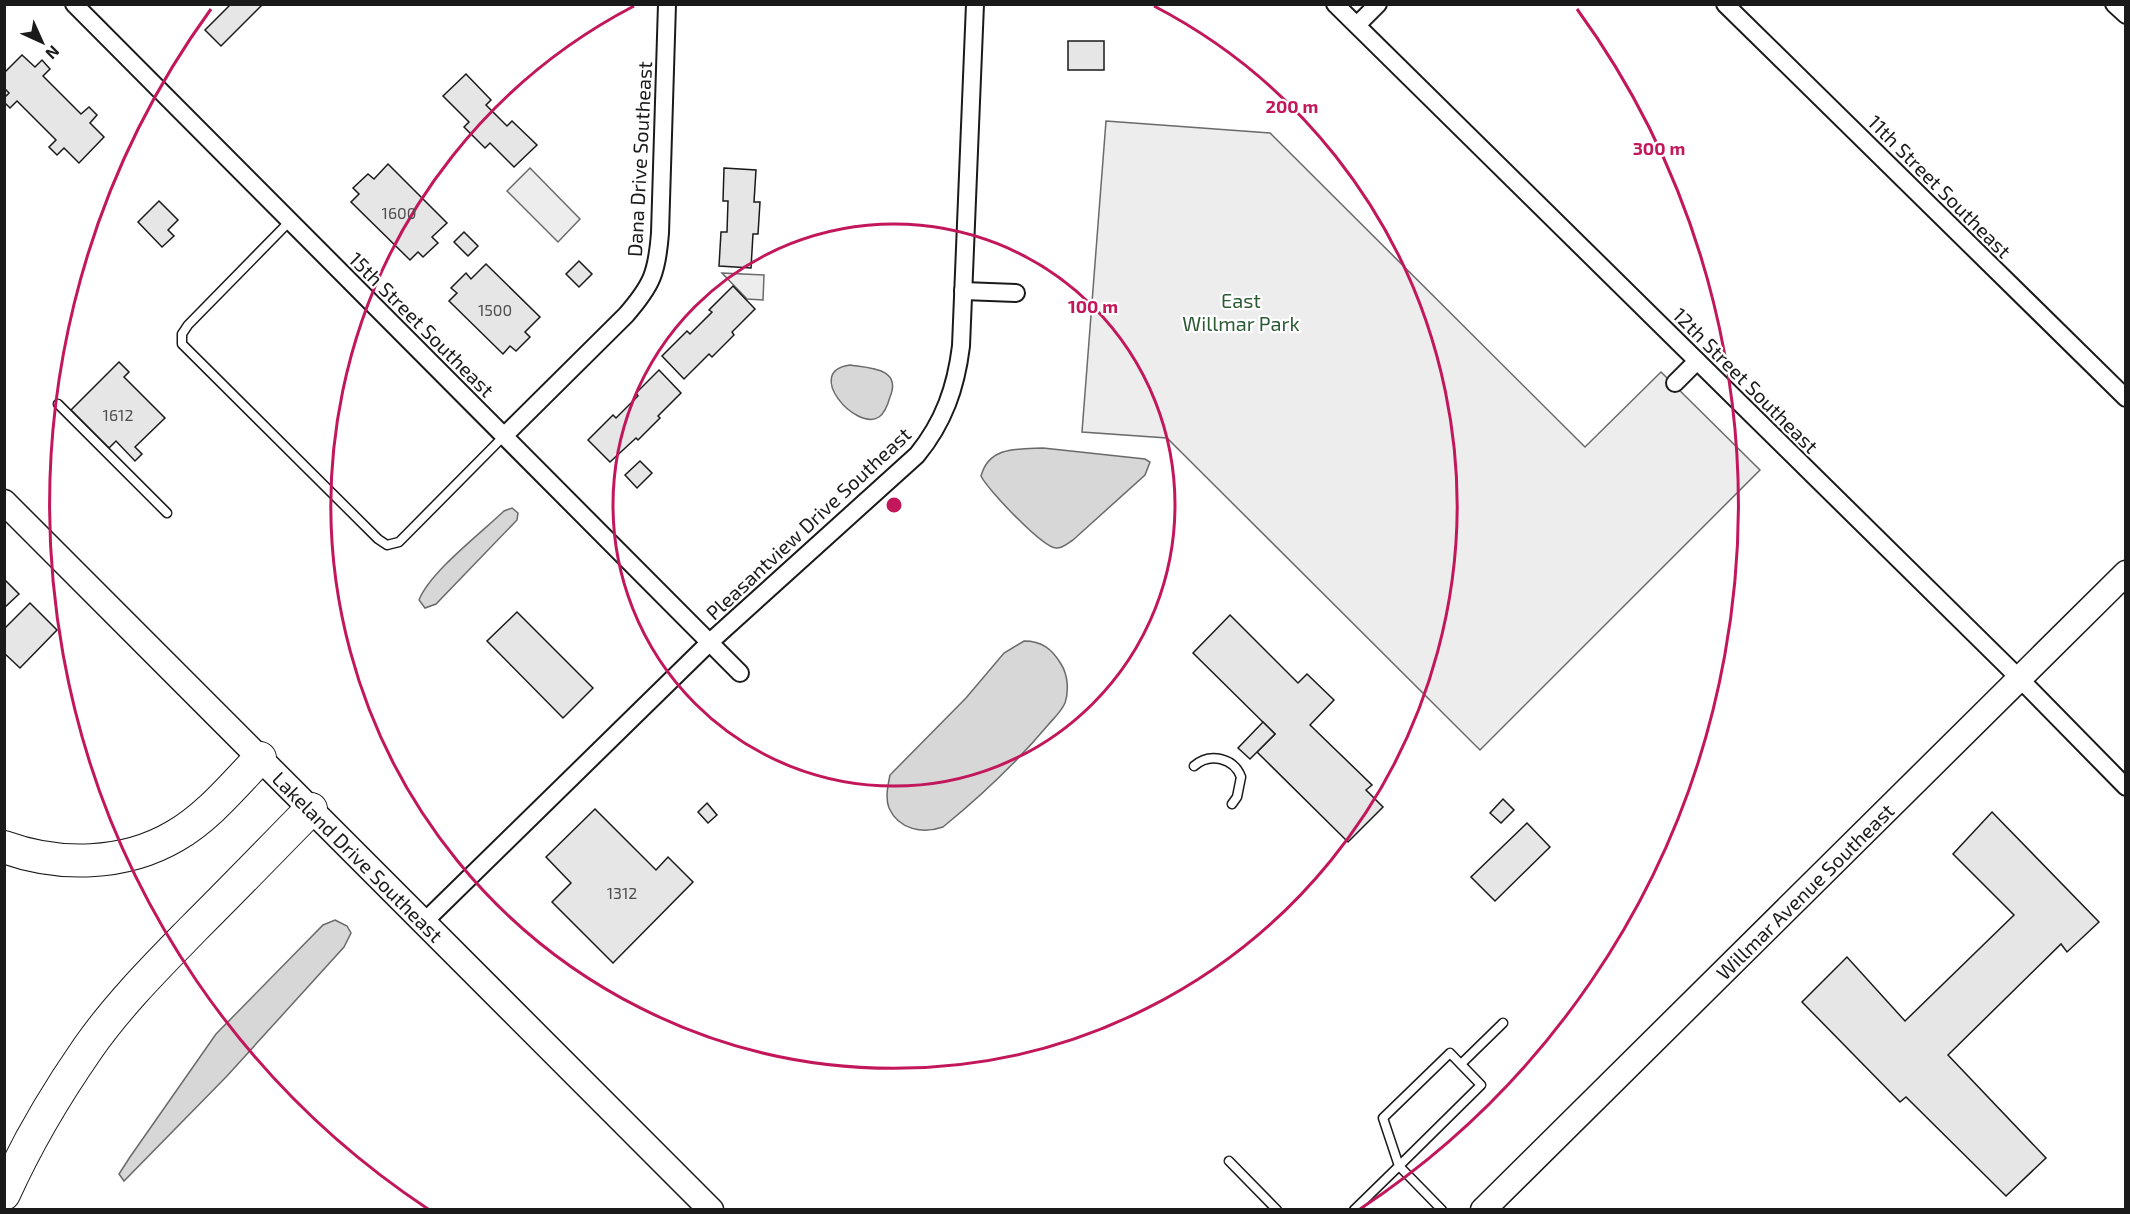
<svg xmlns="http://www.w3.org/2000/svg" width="2130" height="1214" viewBox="0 0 2130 1214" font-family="'Exo 2',sans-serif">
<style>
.built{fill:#ededed;stroke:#6a6a6a;stroke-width:1.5}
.water{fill:#d7d7d7;stroke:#6a6a6a;stroke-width:1.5}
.building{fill:#e6e6e6;stroke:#1a1a1a;stroke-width:1.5}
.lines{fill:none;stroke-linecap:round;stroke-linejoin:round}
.service-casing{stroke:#1a1a1a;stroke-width:11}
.minor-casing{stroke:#1a1a1a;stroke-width:20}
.secondary-casing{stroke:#1a1a1a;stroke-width:27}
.motorway-casing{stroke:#1a1a1a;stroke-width:34}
.service{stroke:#fff;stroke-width:8}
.minor{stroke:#fff;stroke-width:16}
.secondary{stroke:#fff;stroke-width:24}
.motorway{stroke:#fff;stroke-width:32}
.ring{fill:none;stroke:#c2185b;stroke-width:3}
.labels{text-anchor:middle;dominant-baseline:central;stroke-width:4.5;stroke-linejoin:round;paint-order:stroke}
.number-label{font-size:16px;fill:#4d4d4d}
.street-label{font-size:20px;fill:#1a1a1a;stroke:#fff}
.park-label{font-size:20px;fill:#2b5a34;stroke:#fff}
.centre{fill:#c2185b;stroke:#fff;stroke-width:3}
.ring-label{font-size:18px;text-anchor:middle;font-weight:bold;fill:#c2185b;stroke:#fff;stroke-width:4.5;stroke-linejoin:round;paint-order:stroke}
</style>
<rect width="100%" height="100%" fill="#fff"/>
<g class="built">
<path d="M1106,121l164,12 315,314 76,-75 99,98 -280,280 -313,-312 -85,-6z"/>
<path d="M530,168l50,51 -22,23 -51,-51z"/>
<path d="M722,273l42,2 -1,25 -16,-1z"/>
</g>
<g class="water">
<path d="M850,365c20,3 52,3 40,32 -2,7 -5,16 -11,20 -23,15 -76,-46 -29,-52z"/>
<path d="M1043,448l102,11 5,3 -5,13 -72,65c-5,3 -11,9 -17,8 -13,0 -69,-59 -75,-72 8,-30 37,-27 62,-28z"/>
<path d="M512,508l6,5 -1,7 -81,84 -11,4 -6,-8c11,-28 62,-67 85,-89z"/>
<path d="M1024,641c18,0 28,8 37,23 7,11 8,27 4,39 -4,9 -11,15 -17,22 -31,37 -67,71 -105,102 -20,7 -44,3 -54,-19 -4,-10 -1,-23 1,-33l76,-77 38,-45z"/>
<path d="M335,920l12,6 4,7 -7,14 -117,129 -103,105 -5,-7 11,-17 86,-123 107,-109z"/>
</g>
<g class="building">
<path d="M231,4h32l-42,42 -16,-16z"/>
<rect x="1068" y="41" width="36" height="29"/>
<path d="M22,55l13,12 7,-7 8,9 -7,7 38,38 8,-7 8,8 -7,8 14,14 -25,26 -15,-15 -7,7 -8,-8 7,-7 -39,-39 -7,7 -6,-6v-4l5,-5 -5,-5v-15z"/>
<path d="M466,74l25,26 -5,5 21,21 5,-5 25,24 -23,22 -24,-24 -5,5 -21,-21 5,-5 -26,-26z"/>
<path d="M388,164l59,59 -15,14 6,6 -15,14 -5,-5 -8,8 -59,-58 8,-8 -6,-6 15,-14 6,5z"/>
<path d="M724,168l32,2 -2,32h6l-2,32h-5l-2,34 -32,-2 2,-34h6l1,-31h-5z"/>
<path d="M159,201l19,19 -10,10 6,6 -12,11 -24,-25z"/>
<path d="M464,232l14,14 -10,10 -14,-14z"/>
<path d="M579,261l13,13 -13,13 -13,-13z"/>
<path d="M486,264l54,53 -15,15 5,5 -14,14 -6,-5 -7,8 -54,-53 8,-8 -6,-5 15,-15 5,6z"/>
<path d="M733,286l22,23 -23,23 2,3 -22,22 -3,-3 -25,25 -22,-23 25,-25 3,3 22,-22 -3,-2z"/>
<path d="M119,362l10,10 -5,5 41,41 -30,29 7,7 -7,7 -19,-20 -7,7 -38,-38z"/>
<path d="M659,370l22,23 -23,23 2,2 -22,22 -2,-2 -26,24 -22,-22 25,-25 3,3 22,-22 -2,-3z"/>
<path d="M640,461l12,12 -15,15 -12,-13z"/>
<path d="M4,579l15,15 -15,14z"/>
<path d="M30,603l27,27 -37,38 -16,-15v-24z"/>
<path d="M517,612l76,76 -30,30 -76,-77z"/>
<path d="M1230,615l68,68 9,-9 27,26 -24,25 62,60 -6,5 17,17 -35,35 -91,-90 18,-18 -82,-81z"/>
<path d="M1263,722l12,12 -25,25 -12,-11z"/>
<path d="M1503,799l11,11 -13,13 -11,-10z"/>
<path d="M707,803l10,12 -9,8 -10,-11z"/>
<path d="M595,809l61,61 12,-13 25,25 -80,81 -61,-61 19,-19 -25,-26z"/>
<path d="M1992,812l107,110 -32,30 -6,-8 -113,111 98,103 -40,38 -100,-99 -6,5 -98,-100 45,-45 58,64 109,-106 -61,-61z"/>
<path d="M1527,823l23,24 -55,54 -24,-24z"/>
</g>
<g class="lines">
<defs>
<g id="service">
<path d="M290,221l-102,104 -6,9v10l196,195 9,6 12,-3 105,-106"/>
<path d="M58,404l109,109"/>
<path d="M1194,766c16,-14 40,-8 47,11l-4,20 -5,7"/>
<path d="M1450,1053l31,32 -82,81 -16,-48z"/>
<path d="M1461,1064l42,-41"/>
<path d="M1229,1161l48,49"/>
<path d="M1354,1210l45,-44 43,44"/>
</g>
<g id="minor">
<path d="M74,4l666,669"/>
<path d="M1335,4l684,674 107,109"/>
<path d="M1725,4l401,394"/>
<path d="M2114,4l12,11"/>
<path d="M1357,25l21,-21"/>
<path d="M963,291l53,2"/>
<path d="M1675,383l22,-22"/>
<path d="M504,436l122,-121c26,-30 31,-42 34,-82l7,-229"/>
<path d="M425,921l285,-279 207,-187c27,-33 39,-68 44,-109l14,-342"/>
</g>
<g id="secondary">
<path id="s1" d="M4,502l707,708"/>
<path id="s2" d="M1483,1210l643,-637"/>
</g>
<g id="motorway">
<path d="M4,847c55,20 120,19 171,-11 33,-19 59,-51 85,-78"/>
<path d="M4,1194c23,-51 52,-100 84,-146 30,-43 68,-81 105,-119 40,-40 79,-80 118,-120"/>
</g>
</defs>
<use href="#service" class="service-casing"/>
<use href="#minor" class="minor-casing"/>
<use href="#secondary" class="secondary-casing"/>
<use href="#motorway" class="motorway-casing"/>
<use href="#service" class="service"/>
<use href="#minor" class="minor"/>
<use href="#secondary" class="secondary"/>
<use href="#motorway" class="motorway"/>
</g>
<g class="ring">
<circle cx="894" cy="505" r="281"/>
<path d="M1154 6A563 563 0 1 1 634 6"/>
<path d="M428 1209A844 844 0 0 1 211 9M1577 9A844 844 0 0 1 1360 1209"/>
</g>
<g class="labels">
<g class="number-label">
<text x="399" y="212">1600</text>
<text x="495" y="309">1500</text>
<text x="118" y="414">1612</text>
<text x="622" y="892">1312</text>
</g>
<g class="street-label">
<text transform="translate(639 159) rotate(-87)">Dana Drive Southeast</text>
<text transform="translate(1940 186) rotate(45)">11th Street Southeast</text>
<text transform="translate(422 324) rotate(45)">15th Street Southeast</text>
<text transform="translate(1746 380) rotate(45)">12th Street Southeast</text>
<text transform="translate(808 523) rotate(-43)">Pleasantview Drive Southeast</text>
<text stroke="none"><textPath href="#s1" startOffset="501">Lakeland Drive Southeast</textPath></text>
<text stroke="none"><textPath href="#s2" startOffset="453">Willmar Avenue Southeast</textPath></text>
</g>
<g class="park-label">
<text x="1241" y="300">East<tspan x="1241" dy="23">Willmar Park</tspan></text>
</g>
</g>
<circle cx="894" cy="505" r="9" class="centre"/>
<g class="ring-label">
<text x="1292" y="113">200 m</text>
<text x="1659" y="155">300 m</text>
<text x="1093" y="313">100 m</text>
</g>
<rect width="2130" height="1214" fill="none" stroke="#1a1a1a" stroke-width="12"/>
<g transform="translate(42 42) rotate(135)" stroke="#ffffff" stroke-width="4.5" paint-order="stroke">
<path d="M0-4.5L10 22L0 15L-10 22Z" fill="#1a1a1a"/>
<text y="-9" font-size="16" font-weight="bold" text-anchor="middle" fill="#1a1a1a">N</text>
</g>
</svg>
